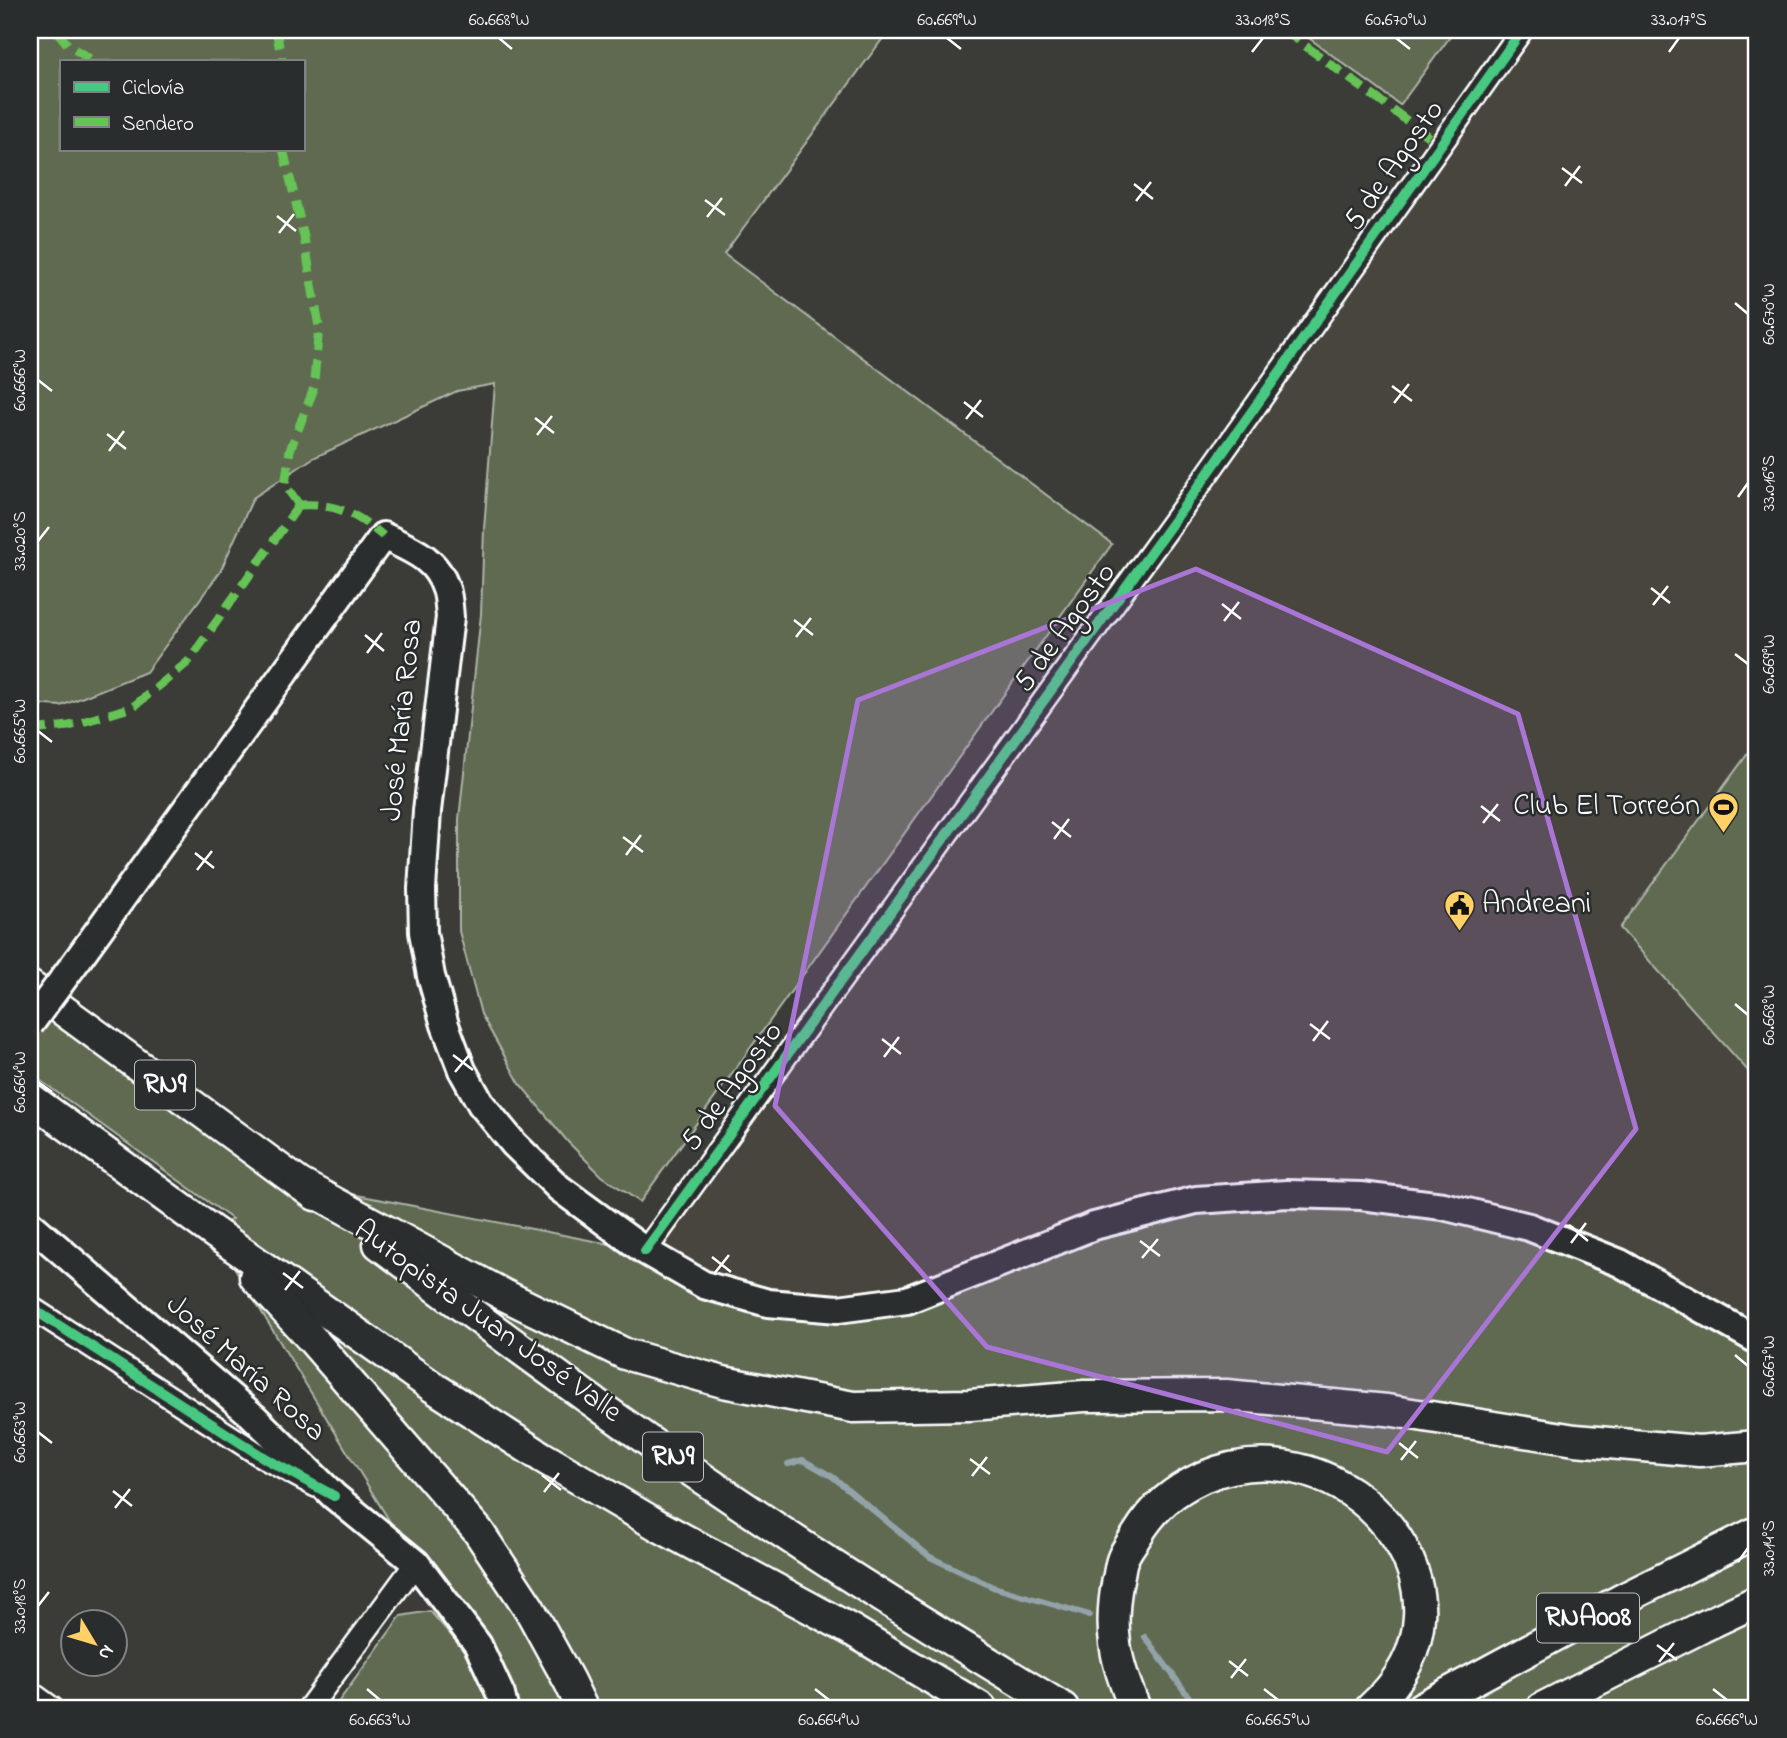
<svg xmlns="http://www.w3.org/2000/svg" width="1787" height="1738" viewBox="0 0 1787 1738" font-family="'Indie Flower',sans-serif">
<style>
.built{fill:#47453d}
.green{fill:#5e6a51;stroke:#aeb4a8;stroke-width:2;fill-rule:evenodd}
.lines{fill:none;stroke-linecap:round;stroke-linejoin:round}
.stream{stroke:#93a3a9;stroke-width:6}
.minor-casing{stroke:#fff;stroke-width:26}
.major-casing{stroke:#fff;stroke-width:32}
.highway-casing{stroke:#fff;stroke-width:35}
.minor{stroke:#2a2d2e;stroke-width:21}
.major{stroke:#2a2d2e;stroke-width:26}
.highway{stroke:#2a2d2e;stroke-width:30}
.major-bridge-casing{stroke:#fff;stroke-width:32;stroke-linecap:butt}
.major-bridge{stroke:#2a2d2e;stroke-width:26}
.quiet{stroke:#66c356;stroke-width:9;stroke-dasharray:18 9;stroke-linecap:butt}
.cycleway-casing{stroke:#2a2d2e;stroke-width:15}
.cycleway{stroke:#46c982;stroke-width:10}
.marked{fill:#a976d5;fill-opacity:0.2;stroke:#a976d5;stroke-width:5;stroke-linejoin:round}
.ticks{fill:none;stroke:#fff;stroke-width:2.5}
.labels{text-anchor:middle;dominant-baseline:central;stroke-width:5;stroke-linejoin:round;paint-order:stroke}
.shield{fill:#2a2d2e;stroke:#bfc0c0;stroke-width:2}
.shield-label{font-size:28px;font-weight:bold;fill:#fff}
.street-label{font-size:30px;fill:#fff;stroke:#2a2d2e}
.poi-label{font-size:30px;fill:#fff;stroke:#2a2d2e;text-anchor:end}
.neatline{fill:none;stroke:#fff;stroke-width:2.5}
.ticks-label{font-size:18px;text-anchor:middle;fill:#fff}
</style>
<rect width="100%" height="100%" fill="#3b3b37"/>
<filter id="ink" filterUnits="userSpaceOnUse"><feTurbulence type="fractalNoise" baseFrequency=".0143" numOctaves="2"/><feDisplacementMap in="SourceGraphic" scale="14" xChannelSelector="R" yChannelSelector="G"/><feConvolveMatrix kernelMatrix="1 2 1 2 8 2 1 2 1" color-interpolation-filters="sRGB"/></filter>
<g filter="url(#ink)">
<path class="built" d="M1522,30h235v1310l-850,-40 -139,3 -123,-52z"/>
<g class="green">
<path d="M30,30h859l-165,224 388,290 -472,658 -38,-26 -34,-34 -48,-58 -39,-70 -22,-83v-112l22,-205 3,-85 11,-145 -38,7 -144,67 -60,40 -33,74 -74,100 -85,34 -31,-2zM303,61v88h-242v-88z"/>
<path d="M1298,30h157l-55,75z"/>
<path d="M1757,741v340l-137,-153z"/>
<path d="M30,1004l270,180 345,67 59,34 134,24 256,-83 193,-32 242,33 228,113v368h-1253l-292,-477 20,-12 -202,-146z"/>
<path d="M430,1611l32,37 20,40 8,20h-156l67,-92z"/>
</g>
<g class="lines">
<g class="stream">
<path d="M788,1464l15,-4 30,17 97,80 63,30 96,28"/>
<path d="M1145,1637l52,71"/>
</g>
<defs>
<g id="minor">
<path d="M645,1251l554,-765 323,-456"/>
<path d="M30,1307l236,152 50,27"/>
<path d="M30,1692l22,16"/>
<path d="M309,1708l107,-145"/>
</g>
<g id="major">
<path d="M78,959l305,-423c27,13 53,21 63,53 3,8 3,19 4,28l-23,194 -5,78 1,43 8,44 14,49 17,45 19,34 33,40 45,44 86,63 59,34 64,18 70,6 69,-9 187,-74 102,-26 91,-6 74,2 82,10 86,21 91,36 137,77"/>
<path d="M30,1224l224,193 80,79 82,67 62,82 23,50 3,13"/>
</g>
<g id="highway">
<path d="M30,986l285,209"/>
<path d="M30,1098l182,133 221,156 109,70 117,69 194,105 128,77"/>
<path d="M300,1184l204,111 121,59 98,28 130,25 117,-2 114,-9 142,-1 161,15 188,30 124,11 58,-5"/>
<path d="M379,1244c124,93 250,186 379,272 99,67 202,129 305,192"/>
<path d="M255,1277l55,60 168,194 51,77 40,73 13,27"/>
<path d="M1135,1708c-20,-46 -27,-79 -17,-129 2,-7 2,-15 5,-21 3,-8 9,-15 14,-23 17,-28 36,-44 66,-58 142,-61 297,117 168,231"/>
<path d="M1421,1708l200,-108 136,-68"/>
<path d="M1542,1708l160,-81 55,-26"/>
</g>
</defs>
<use href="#minor" class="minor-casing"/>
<use href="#major" class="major-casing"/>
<use href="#highway" class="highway-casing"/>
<use href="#minor" class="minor"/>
<use href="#major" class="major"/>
<use href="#highway" class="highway"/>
<defs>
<path id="major-bridge" d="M30,1024l48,-65"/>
</defs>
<use href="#major-bridge" class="major-bridge-casing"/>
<use href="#major-bridge" class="major-bridge"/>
<g class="quiet">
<path d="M56,30l12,15 25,16"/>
<path d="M276,30l6,31"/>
<path d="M1284,30l156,115"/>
<path d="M283,149l21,88 15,90 -6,64 -23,59 -5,35 14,20"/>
<path d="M299,505c37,-2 56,8 84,31"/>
<path d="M30,730l39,-4 64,-19 55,-45 111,-157"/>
</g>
<defs>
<g id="cycleway">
<path d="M645,1251l554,-765 323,-456"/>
<path d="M30,1307l236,152 68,37"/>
</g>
</defs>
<use href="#cycleway" class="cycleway-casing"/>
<use href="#cycleway" class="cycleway"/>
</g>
</g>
<path class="marked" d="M1196,569l322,145 118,415 -249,323 -400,-105 -212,-241 83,-406z"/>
<path class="ticks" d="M499,38l13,11M947,38l14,11M1396,38l14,11M1252,52l11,-14M1669,52l10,-14M1562,168l20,15M1134,184l19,15M1565,186l15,-20M705,200l20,15M1136,201l15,-19M277,216l19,15M707,217l15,-19M279,233l15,-19M1735,303l13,11M38,380l14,11M1392,386l20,15M964,402l19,15M1394,403l15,-19M535,418l19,15M966,419l15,-19M107,434l19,15M537,435l15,-19M109,451l15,-20M1738,497l10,-14M38,541l11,-14M1651,588l19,15M1222,604l19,15M1653,605l15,-19M794,620l19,15M1224,621l15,-19M365,635l19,16M796,637l15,-19M367,653l15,-20M1735,654l13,10M38,731l14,11M1481,806l19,15M1052,822l19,15M1483,823l15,-19M623,837l20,15M1054,839l15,-20M195,853l19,15M626,855l15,-20M197,870l15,-19M1735,1004l13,11M1310,1024l20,15M882,1039l19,15M1313,1041l15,-20M453,1055l20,15M884,1057l15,-20M455,1072l16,-19M38,1082l14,10M1569,1225l19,16M1140,1241l20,15M1571,1243l15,-20M712,1257l19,15M1142,1258l16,-19M283,1273l20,15M714,1274l15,-19M285,1290l15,-19M1735,1355l13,11M38,1432l14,11M1399,1443l19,15M970,1459l20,15M1401,1460l15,-19M542,1475l19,15M972,1476l15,-19M113,1491l19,15M544,1492l15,-19M115,1508l15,-19M1738,1562l10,-14M38,1606l11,-14M1657,1645l20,15M1229,1661l19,15M1659,1662l15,-19M1231,1678l15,-19M367,1689l13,11M815,1689l14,11M1264,1689l14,11M1713,1689l14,11"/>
<defs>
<symbol id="stadium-pin" viewBox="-11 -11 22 30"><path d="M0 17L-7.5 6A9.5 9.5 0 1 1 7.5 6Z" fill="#ffd166" stroke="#2a2d2e"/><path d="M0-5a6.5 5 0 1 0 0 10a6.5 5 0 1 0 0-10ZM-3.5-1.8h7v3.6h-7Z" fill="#111"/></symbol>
<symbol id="civic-pin" viewBox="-11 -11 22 30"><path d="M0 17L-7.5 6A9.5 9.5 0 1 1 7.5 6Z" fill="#ffd166" stroke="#2a2d2e"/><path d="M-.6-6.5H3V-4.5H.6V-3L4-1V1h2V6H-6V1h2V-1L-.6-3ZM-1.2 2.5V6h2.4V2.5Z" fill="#111"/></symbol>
</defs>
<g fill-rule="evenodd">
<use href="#stadium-pin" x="1706" y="790" width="35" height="47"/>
<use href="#civic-pin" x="1442" y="888" width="35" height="47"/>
</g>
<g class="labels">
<g class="shield">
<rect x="135" y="1060.5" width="60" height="49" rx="5"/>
<rect x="643" y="1432.5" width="60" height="49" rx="5"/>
<rect x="1537" y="1593.5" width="102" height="49" rx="5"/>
</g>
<g class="shield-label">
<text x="165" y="1085">RN9</text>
<text x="673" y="1457">RN9</text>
<text x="1588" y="1618">RNA008</text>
</g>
<g class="street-label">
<text transform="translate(1395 166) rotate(-55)">5 de Agosto</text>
<text transform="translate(1066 628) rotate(-54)">5 de Agosto</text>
<text transform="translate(403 720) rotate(-84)">José María Rosa</text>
<text transform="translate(733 1087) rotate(-54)">5 de Agosto</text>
<text transform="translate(487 1322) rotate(36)">Autopista Juan José Valle</text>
<text transform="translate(245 1369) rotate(42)">José María Rosa</text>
</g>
<g class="poi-label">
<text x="1700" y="807">Club El Torreón</text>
<text x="1482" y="905" text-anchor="start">Andreani</text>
</g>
</g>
<rect width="1787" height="1738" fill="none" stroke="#2a2d2e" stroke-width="77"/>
<rect x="60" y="60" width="245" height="91" fill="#2a2d2e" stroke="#7f8182" stroke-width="2"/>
<rect x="74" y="82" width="35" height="10" fill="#46c982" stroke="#7f8182" stroke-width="2"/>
<text x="122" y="94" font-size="21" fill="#ffffff">Ciclovía</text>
<rect x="74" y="117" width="35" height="10" fill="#66c356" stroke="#7f8182" stroke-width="2"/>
<text x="122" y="130" font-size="21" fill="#ffffff">Sendero</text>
<g transform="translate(94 1643) rotate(128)"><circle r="33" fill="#2a2d2e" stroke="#7f8182" stroke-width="2"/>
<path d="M0-5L12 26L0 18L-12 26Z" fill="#ffd166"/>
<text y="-10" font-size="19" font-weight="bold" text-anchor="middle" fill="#ffffff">N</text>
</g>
<rect x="38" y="38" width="1710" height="1662" class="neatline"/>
<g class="ticks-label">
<text x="499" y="25">60.668°W</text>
<text x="947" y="25">60.669°W</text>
<text x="1263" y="25">33.018°S</text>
<text x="1396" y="25">60.670°W</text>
<text x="1679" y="25">33.017°S</text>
<text transform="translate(1768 314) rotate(-90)" y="6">60.670°W</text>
<text transform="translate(19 380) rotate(-90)" y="6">60.666°W</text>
<text transform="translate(1768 483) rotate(-90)" y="6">33.016°S</text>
<text transform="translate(19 541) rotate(-90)" y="6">33.020°S</text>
<text transform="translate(1768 664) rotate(-90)" y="6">60.669°W</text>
<text transform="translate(19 731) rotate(-90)" y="6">60.665°W</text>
<text transform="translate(1768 1015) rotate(-90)" y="6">60.668°W</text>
<text transform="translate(19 1082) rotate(-90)" y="6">60.664°W</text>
<text transform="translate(1768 1366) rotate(-90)" y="6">60.667°W</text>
<text transform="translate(19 1432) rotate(-90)" y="6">60.663°W</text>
<text transform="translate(1768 1548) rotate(-90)" y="6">33.014°S</text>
<text transform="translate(19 1606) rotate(-90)" y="6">33.018°S</text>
<text x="380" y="1725">60.663°W</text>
<text x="829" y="1725">60.664°W</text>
<text x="1278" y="1725">60.665°W</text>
<text x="1727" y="1725">60.666°W</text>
</g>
</svg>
